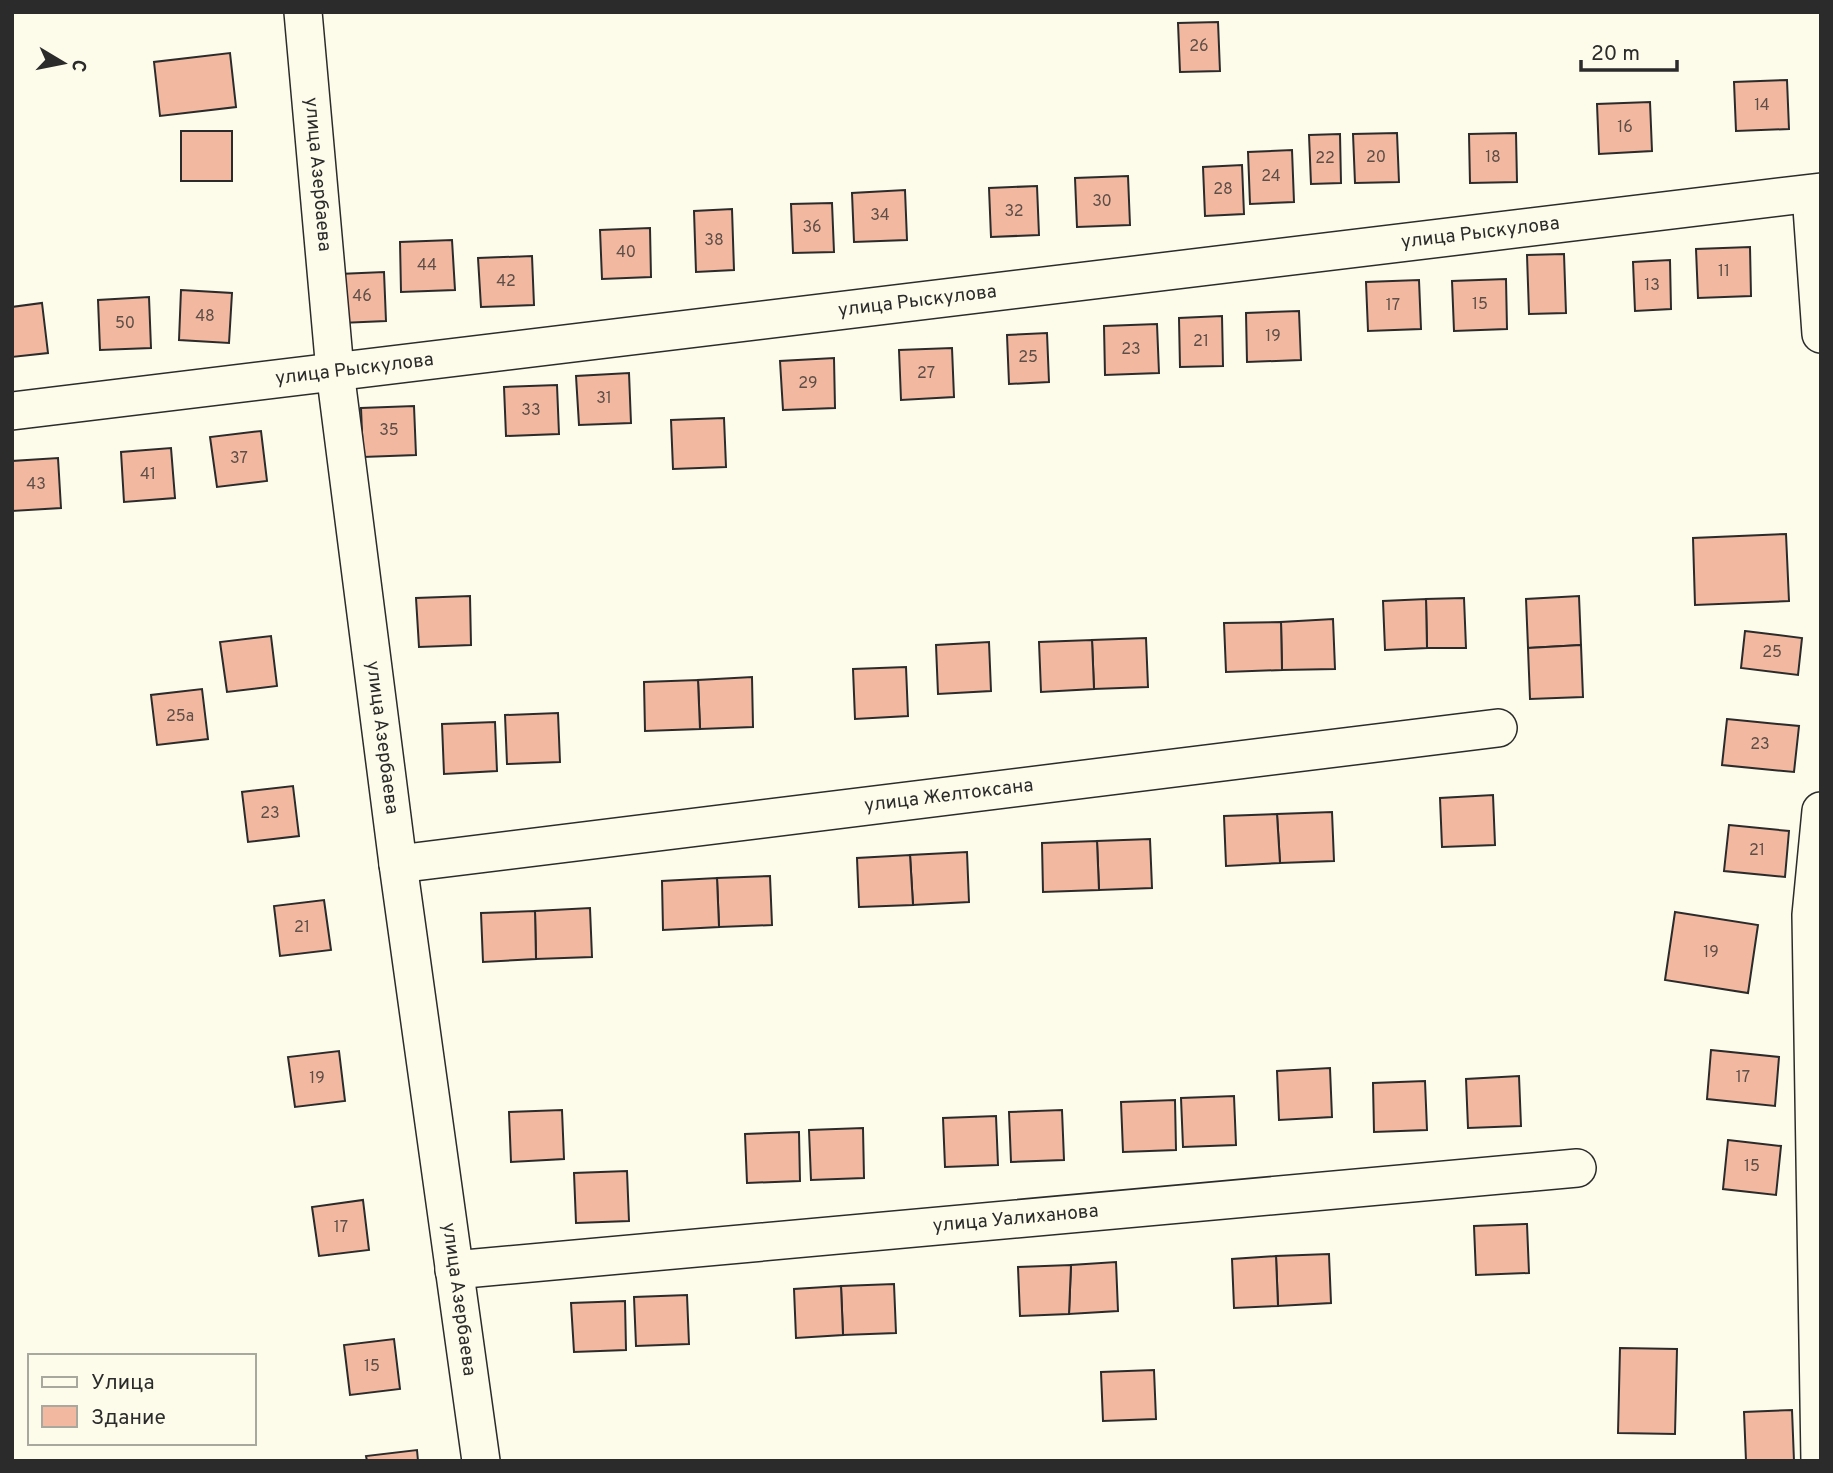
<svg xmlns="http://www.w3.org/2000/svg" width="1833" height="1473" viewBox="0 0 1833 1473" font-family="Overpass,sans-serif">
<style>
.building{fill:#f2b8a0;stroke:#2b2b2b;stroke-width:2}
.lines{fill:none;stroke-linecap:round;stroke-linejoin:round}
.minor-casing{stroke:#2b2b2b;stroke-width:40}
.minor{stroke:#fdfbea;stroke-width:37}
.labels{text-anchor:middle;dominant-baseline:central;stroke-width:5;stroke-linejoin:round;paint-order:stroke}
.number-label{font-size:16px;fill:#5d4e48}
.street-label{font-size:19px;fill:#2b2b2b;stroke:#fdfbea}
</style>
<rect width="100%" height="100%" fill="#fdfbea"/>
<g class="building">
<path d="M1218,22l2,49 -40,1 -2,-49z"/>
<path d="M230,53l6,54 -76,9 -6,-54z"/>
<path d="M1787,80l2,49 -53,2 -2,-49z"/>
<path d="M1650,102l2,49 -53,3 -2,-50z"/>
<rect x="181" y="131" width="51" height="50"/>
<path d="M1397,133l2,49 -44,1 -2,-49z"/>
<path d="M1516,133l1,49 -47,1 -1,-49z"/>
<path d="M1340,134l1,49 -30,1 -2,-49z"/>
<path d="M1292,150l2,52 -44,2 -2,-52z"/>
<path d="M1242,165l2,49 -39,2 -2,-49z"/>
<path d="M1128,176l2,49 -53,2 -2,-49z"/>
<path d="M1037,186l2,49 -48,2 -2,-49z"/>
<path d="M905,190l2,50 -53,2 -2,-49z"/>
<path d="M832,203l2,49 -41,1 -2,-49z"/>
<path d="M732,209l2,61 -38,2 -2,-61z"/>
<path d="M650,228l1,49 -49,2 -2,-49z"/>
<path d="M452,240l3,50 -54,2 -1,-50z"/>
<path d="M1750,247l1,49 -53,2 -2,-49z"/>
<path d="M1564,254l2,59 -37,1 -2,-59z"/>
<path d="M532,256l2,49 -53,2 -3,-49z"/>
<path d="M1670,260l1,49 -36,2 -2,-49z"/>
<path d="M384,272l2,49 -45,2 -2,-49z"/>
<path d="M1506,279l1,50 -53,2 -2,-50z"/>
<path d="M1419,280l2,49 -53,2 -2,-49z"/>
<path d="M181,290l51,3 -3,50 -50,-3z"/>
<path d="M149,297l2,51 -51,2 -2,-50z"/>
<path d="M42,303l6,50 -36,4v-50z"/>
<path d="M1299,311l2,49 -54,2 -1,-49z"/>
<path d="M1222,316l1,50 -43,1 -1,-49z"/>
<path d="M1157,324l2,49 -54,2 -1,-49z"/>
<path d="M1047,333l2,49 -40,2 -2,-49z"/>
<path d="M952,348l2,49 -53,3 -2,-50z"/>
<path d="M834,358l1,50 -52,2 -3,-49z"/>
<path d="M629,373l2,50 -52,2 -3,-49z"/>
<path d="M557,385l2,49 -53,2 -2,-49z"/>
<path d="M414,406l2,49 -53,2 -2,-49z"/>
<path d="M724,418l2,49 -53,2 -2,-49z"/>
<path d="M261,431l6,50 -50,6 -7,-50z"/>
<path d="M171,448l4,50 -51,4 -3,-50z"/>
<path d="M58,458l3,50 -49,3v-50z"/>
<path d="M1786,534l3,67 -94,4 -2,-67z"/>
<path d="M470,596l1,49 -52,2 -3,-49z"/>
<path d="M1579,596l2,49 -53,3 -2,-49z"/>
<path d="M1464,598l2,50h-39l-1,-49z"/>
<path d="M1426,599l1,49 -42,2 -2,-49z"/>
<path d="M1333,619l2,50 -53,1 -1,-48z"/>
<path d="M1281,622l1,48 -56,2 -2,-49z"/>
<path d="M1745,631l57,7 -4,37 -57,-7z"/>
<path d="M271,636l6,50 -50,6 -7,-50z"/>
<path d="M1146,638l2,49 -54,2 -2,-49z"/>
<path d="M1092,640l2,49 -53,3 -2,-50z"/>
<path d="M989,642l2,49 -53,3 -2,-49z"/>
<path d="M1581,645l2,52 -53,2 -2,-51z"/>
<path d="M906,667l2,49 -53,3 -2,-50z"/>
<path d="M752,677l1,50 -53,2 -2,-49z"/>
<path d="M698,680l2,49 -55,2 -1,-49z"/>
<path d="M202,689l6,50 -51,6 -6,-50z"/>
<path d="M558,713l2,49 -53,2 -2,-49z"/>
<path d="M1727,719l72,7 -5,46 -72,-7z"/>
<path d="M495,722l2,49 -53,3 -2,-50z"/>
<path d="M293,786l6,50 -51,6 -6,-50z"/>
<path d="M1493,795l2,50 -53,2 -2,-49z"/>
<path d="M1332,812l2,49 -54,2 -3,-49z"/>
<path d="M1277,814l3,49 -54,3 -2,-50z"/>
<path d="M1729,825l60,6 -4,46 -61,-6z"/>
<path d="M1150,839l2,49 -53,2 -2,-49z"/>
<path d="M1097,841l2,49 -56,2 -1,-49z"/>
<path d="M967,852l2,50 -56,3 -3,-50z"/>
<path d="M910,855l3,50 -54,2 -2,-49z"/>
<path d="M770,876l2,49 -53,2 -2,-49z"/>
<path d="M717,878l2,49 -56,3 -1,-49z"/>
<path d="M324,900l7,50 -51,6 -6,-50z"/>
<path d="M590,908l2,49 -56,2 -1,-48z"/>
<path d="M535,911l1,48 -53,3 -2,-49z"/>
<path d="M1675,912l83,13 -10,68 -83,-13z"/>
<path d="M1711,1050l68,7 -4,49 -68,-7z"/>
<path d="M339,1051l6,50 -50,6 -7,-50z"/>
<path d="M1330,1068l2,49 -53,3 -2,-49z"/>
<path d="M1519,1076l2,50 -53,2 -2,-49z"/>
<path d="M1425,1081l2,49 -53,2 -1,-49z"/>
<path d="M1234,1096l2,49 -53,2 -2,-49z"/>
<path d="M1175,1100l1,50 -53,2 -2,-50z"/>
<path d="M562,1110l2,49 -53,3 -2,-50z"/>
<path d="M1062,1110l2,50 -53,2 -2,-50z"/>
<path d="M996,1116l2,49 -53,2 -2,-49z"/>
<path d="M863,1128l1,50 -53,2 -2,-50z"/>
<path d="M799,1132l1,49 -53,2 -2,-49z"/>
<path d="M1728,1140l53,6 -5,49 -53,-6z"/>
<path d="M627,1171l2,50 -53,2 -2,-50z"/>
<path d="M363,1200l6,50 -50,6 -7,-49z"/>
<path d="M1527,1224l2,49 -53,2 -2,-49z"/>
<path d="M1329,1254l2,49 -53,3 -2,-50z"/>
<path d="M1276,1256l2,50 -44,2 -2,-49z"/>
<path d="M1116,1262l2,49 -49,3 2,-49z"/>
<path d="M1071,1265l-2,49 -49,2 -2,-49z"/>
<path d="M894,1284l2,49 -53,2 -2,-49z"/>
<path d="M841,1286l2,49 -47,3 -2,-49z"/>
<path d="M687,1295l2,49 -53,2 -2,-49z"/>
<path d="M625,1301l1,49 -52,2 -3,-49z"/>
<path d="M394,1339l6,50 -50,6 -6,-50z"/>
<path d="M1620,1348l57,1 -2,85 -57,-1z"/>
<path d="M1154,1370l2,49 -53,2 -2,-49z"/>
<path d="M1792,1410l2,51h-48l-2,-49z"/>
<path d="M417,1450l1,11h-51l-1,-5z"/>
</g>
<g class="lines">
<defs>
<g id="minor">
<path id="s1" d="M303,12l32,359 63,493 83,597"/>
<path d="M1811,194l10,140"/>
<path id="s2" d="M12,411l1809,-219"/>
<path id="s3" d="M398,864l1100,-136"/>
<path id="s4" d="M454,1270l1123,-102"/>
<path d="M1820,1461l-9,-546 10,-104"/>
</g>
</defs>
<use href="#minor" class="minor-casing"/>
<use href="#minor" class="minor"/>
</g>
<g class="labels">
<g class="number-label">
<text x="1199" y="47">26</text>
<text x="1762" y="106">14</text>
<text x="1625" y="128">16</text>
<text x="1376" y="158">20</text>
<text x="1493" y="158">18</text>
<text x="1325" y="159">22</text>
<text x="1271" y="177">24</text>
<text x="1223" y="190">28</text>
<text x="1102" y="202">30</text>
<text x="1014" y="212">32</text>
<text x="880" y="216">34</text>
<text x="812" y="228">36</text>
<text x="714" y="241">38</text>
<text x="626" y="253">40</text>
<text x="427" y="266">44</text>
<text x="1724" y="272">11</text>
<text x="506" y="282">42</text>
<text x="1652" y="286">13</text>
<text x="362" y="297">46</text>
<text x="1480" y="305">15</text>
<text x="1393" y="306">17</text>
<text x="205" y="317">48</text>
<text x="125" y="324">50</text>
<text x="1273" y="337">19</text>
<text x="1201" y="342">21</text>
<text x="1131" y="350">23</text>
<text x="1028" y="358">25</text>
<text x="926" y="374">27</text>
<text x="808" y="384">29</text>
<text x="604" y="399">31</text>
<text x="531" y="411">33</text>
<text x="389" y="431">35</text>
<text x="239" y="459">37</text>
<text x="148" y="475">41</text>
<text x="36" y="485">43</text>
<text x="1772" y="653">25</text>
<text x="180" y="717">25а</text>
<text x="1760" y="745">23</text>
<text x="270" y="814">23</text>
<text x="1757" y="851">21</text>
<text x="302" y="928">21</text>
<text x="1711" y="953">19</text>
<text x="1743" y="1078">17</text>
<text x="317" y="1079">19</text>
<text x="1752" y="1167">15</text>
<text x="341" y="1228">17</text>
<text x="372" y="1367">15</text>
</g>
<g class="street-label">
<text stroke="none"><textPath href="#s1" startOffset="163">улица Азербаева</textPath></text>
<text stroke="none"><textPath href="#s2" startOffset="1479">улица Рыскулова</textPath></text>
<text stroke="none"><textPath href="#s2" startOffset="912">улица Рыскулова</textPath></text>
<text stroke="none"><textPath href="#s2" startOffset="345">улица Рыскулова</textPath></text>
<text stroke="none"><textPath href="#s1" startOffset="730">улица Азербаева</textPath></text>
<text stroke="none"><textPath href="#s3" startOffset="555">улица Желтоксана</textPath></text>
<text stroke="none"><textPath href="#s4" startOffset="564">улица Уалиханова</textPath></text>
<text stroke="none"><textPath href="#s1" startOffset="1297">улица Азербаева</textPath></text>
</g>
</g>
<rect width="1833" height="1473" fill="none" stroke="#2b2b2b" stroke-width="28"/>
<rect x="28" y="1354" width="228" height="91" fill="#fdfbea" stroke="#a9a89e" stroke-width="2"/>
<rect x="42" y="1377" width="35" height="10" fill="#fdfbea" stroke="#a9a89e" stroke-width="2"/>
<text x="91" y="1389" font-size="21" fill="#2b2b2b">Улица</text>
<rect x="42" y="1406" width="35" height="21" fill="#f2b8a0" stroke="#a9a89e" stroke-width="2"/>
<text x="91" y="1424" font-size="21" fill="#2b2b2b">Здание</text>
<g transform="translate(63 63) rotate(100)" stroke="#fdfbea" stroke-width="5" paint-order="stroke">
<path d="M0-5L12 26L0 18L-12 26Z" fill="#2b2b2b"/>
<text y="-10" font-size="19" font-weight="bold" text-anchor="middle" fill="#2b2b2b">С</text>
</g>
<path d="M1581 60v10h96v-10" fill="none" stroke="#2b2b2b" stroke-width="3.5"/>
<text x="1591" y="60" font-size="21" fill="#2b2b2b" stroke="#fdfbea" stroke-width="5" paint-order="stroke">20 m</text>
</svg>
